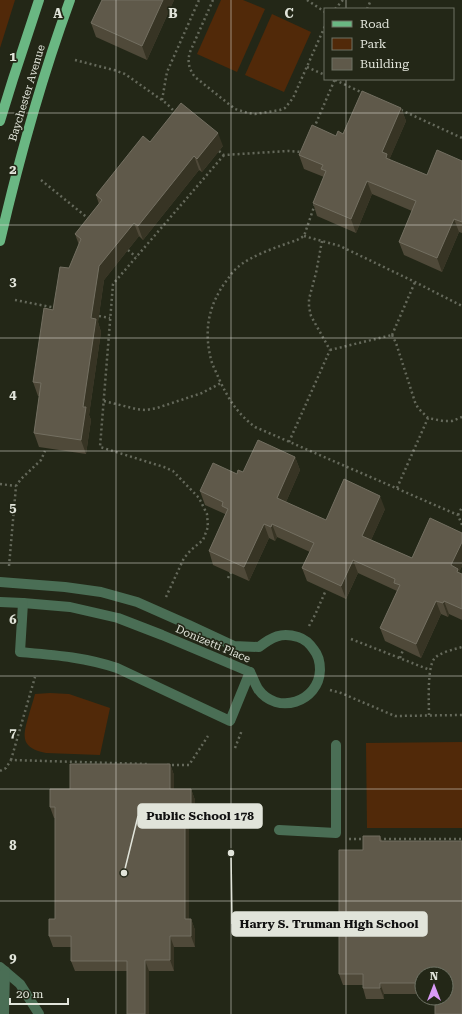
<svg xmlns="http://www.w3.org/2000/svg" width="462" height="1014" viewBox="0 0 462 1014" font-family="'Roboto Serif',serif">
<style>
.green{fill:#512909}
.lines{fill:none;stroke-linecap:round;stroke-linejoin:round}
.path{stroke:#65695b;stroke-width:2.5;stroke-dasharray:2 3;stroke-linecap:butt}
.minor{stroke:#4a6e55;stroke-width:10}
.major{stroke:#6ab783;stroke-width:10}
.wall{fill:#4f4939}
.shaded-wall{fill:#373424}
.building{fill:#5f594a;stroke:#736f61}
.grid{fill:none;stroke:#e1e4da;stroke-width:1;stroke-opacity:0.55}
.labels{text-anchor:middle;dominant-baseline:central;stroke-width:3.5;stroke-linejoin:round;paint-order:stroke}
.street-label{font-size:11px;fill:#e1e4da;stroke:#232717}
.grid-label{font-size:13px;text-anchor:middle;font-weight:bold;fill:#e1e4da;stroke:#232717;stroke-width:3.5;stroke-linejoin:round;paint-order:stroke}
.leader{fill:none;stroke:#e1e4da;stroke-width:1.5}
.callout-dot{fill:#e1e4da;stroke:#232717;stroke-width:1.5}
.callout{fill:#e1e4da;stroke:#e1e4da;stroke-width:1.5}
.callout-label{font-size:12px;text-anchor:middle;font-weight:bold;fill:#111}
</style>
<rect width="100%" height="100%" fill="#232717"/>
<g class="green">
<path d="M0,0h15l-15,48z"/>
<path d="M221,0h22l22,9 -28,63 -40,-18z"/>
<path d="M272,14l39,18 -27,60 -39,-17z"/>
<path d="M50,693l19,1 41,14 -10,47 -54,-2c-24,-5 -24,-15 -18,-35 2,-8 5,-16 7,-24z"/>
<path d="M462,742v86h-95l-1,-85z"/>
</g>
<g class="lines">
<g class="path">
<path d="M213,0l-23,52c-3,10 -1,17 5,25l40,32 13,4 7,1 25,-4 5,-2 8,-10 32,-72"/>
<path d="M307,0l18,12"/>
<path d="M335,9l8,-9"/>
<path d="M367,9l4,-9"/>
<path d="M75,60l39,10 11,4 41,29 10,10"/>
<path d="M307,67l18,8"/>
<path d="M335,80l28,13"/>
<path d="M162,100l5,-28 32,-72"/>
<path d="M401,110l61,28"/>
<path d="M314,128l21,-49"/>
<path d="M219,151l5,4 64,-4 15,1"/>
<path d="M41,180l48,39"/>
<path d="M315,204l-11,32 -7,4c-17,6 -48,16 -60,28 -4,3 -7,8 -10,12 -19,25 -24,52 -15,83 2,5 5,11 7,16 10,21 18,34 36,48l203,88 4,10"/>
<path d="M304,236l36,10 75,36 47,24"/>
<path d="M322,241l-6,32 -7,26v8l2,9 19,34"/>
<path d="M128,250l8,7"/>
<path d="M15,300l41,8"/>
<path d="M99,316l11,2"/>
<path d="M392,335l4,8 19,59 3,6 10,10 15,3h9l10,-4"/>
<path d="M392,335l23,-53"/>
<path d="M330,350l62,-15"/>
<path d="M104,401l32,8 10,1 11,-2 45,-15 19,-10"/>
<path d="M289,442l41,-92"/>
<path d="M0,484l16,2"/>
<path d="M397,488l31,-70"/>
<path d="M458,515l4,-8"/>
<path d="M9,566l7,-80 5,-7 20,-19 4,-9"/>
<path d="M228,578l3,-6"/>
<path d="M166,597l18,-39 7,-8 12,-10 5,-13 -1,-13 -8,-16 -26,-27 -9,-4 -64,-20 13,-163 111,-129"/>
<path d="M309,626l6,-11 11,-25"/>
<path d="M351,639l79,31"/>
<path d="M400,658l3,-8"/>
<path d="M330,690l11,3 54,23 67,-1"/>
<path d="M429,715c0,-13 -2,-46 5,-56 4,-6 21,-10 28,-12"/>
<path d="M235,748l7,-18"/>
<path d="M11,760l24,-83"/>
<path d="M167,765h22l19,-29"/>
<path d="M0,771l6,-3 5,-8 137,4"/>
<path d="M349,839h17"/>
<path d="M379,839h83"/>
</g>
<g class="minor">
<path d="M0,582l65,5 36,5 36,10 52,23 45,21 25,1c13,-10 22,-15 39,-10 7,2 12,7 16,13 5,6 6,13 6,20 -1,32 -43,46 -62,19 -3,-5 -5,-11 -8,-17l-88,-37 -44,-17 -48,-11 -47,-4 -23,-1"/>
<path d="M23,603l-3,49c34,3 64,5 97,16l113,53 20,-49"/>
<path d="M279,830l57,3v-88"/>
<path d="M0,967l20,17 19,30"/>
<path d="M4,1014l1,-43"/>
</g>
<g class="major">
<path d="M0,121l13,-42 26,-79"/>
<path d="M0,241c19,-82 41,-162 70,-241"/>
</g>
</g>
<g class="wall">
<path d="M174,0l-27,60 -51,-23 -5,-14z"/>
<path d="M401,108l5,13 -17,39 38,15 35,-14v72l-3,-1 -17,40 -38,-17 -5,-13 13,-31 -40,-17 -16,39 -39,-17 -4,-13 11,-26 -20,-8 -5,-14 37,-19 7,-2z"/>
<path d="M150,142l73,4 -21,26 -3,-2 -56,70 -4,-4 -35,44 -6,42 3,10 -12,83 2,5 -5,34 -47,-7 -5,-14 6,-37h-2l-5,-14 20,-72 26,-65 -4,-11 24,-30 -3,-9z"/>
<path d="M295,457l5,13 -14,32 40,18 59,-11 -14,31 41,18 50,8 -3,6 1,1 2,1v46l-13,-6 -1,3 -7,-3 -20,44 -36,-17 -5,-13 17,-37 -39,-18 -12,26 -39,-18 -5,-13 8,-16 -33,-15 -2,4 -6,-3 -20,43 -36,-16 -4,-14 16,-36v-1l-20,-9 -5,-14 37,-17z"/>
<path d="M170,764l4,11v14h17l4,11v17h-6v102h2l4,11v17h-21v24h-25v43l-22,-43h-52l-4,-10v-14h-18l-4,-11 6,-17v-101h-1l-4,-11 20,-18z"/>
<path d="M380,836l2,5 64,133h-24v20h-38v5h-18l-3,-11v-3h-20l-4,-11 24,-124z"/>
</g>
<g class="shaded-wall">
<path d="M163,0h11l-27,60 -5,-14z"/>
<path d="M401,108l5,13 -19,44 -5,-13z"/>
<path d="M218,133l5,13 -21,26 -5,-13z"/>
<path d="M194,156l5,14 -56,70 -5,-14z"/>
<path d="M367,181l5,13 -16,39 -5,-14z"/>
<path d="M454,219l5,13 -17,40 -5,-14z"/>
<path d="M134,223l5,13 -35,44 -6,42 3,10 -12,83 2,5 -5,34 -5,-14 2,-33 8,-89 8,-52z"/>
<path d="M295,457l5,13 -18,41 -5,-13z"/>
<path d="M380,496l5,13 -18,40 -5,-13z"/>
<path d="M264,524l5,14 -20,43 -5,-14z"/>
<path d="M272,524l5,13 -2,4 -4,-14z"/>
<path d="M462,542v24l-3,6 3,7 -11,-14z"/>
<path d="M353,560l5,13 -12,26 -5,-13z"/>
<path d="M436,601l5,13 -20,44 -5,-14z"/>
<path d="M444,601l5,13 -1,3 -5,-14z"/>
<path d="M170,764l4,11v25l-4,-11z"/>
<path d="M191,789l4,11v17l-4,-10z"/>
<path d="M185,807l4,10v113l-4,-11z"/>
<path d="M191,919l4,11v17l-4,-11z"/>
<path d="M170,936l4,11v24l-4,-11z"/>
<path d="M145,960l4,11v43h-4z"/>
<path d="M380,983l4,11v5l-4,-11z"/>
</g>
<g class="building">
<path d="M102,0h61l-21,46 -51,-23z"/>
<path d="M362,91l39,17 -19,44 5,2 -1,4 41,17 10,-25 25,11v61l-8,-3 -17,39 -38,-16 17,-41 -49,-20 -16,38 -38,-16 13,-32 -5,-2 2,-4 -24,-10 13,-30 24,11 2,-5 5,3z"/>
<path d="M181,103l37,30 -21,26 -3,-3 -56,70 -4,-3 -35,43 -8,52 5,1 -13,88h3l-5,33 -47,-7 7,-50 -8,-1 11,-74 9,2 7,-43 9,1 12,-29 -6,-5 27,-34 -6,-5 47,-59 7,6z"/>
<path d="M258,440l37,17 -18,41 49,22 18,-41 36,17 -18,40 50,22 18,-40 32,15v9l-11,23 7,4 -1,3 5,2v35l-18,-8 -1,2 -7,-2 -20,43 -36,-16 20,-43 -6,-2 1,-4 -42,-19 -12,26 -39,-18 12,-25 -42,-19 -1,3 -7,-3 -20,43 -35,-16 19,-42 -6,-3 1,-4 -23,-11 13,-28 24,11 1,-4 5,2z"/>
<path d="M70,764h100v25h21v18h-6v112h6v17h-21v24h-25v54h-18v-53h-56v-25h-22v-17h6v-112h-5v-18h20z"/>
<path d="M363,836h17v5h82v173h-27v-16h11v-24h-24v9h-42v5h-17v-14h-24v-124h24z"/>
</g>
<path class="grid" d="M116,0v1014M231,0v1014M346,0v9M346,79v935M0,113h462M0,225h462M0,338h462M0,451h462M0,563h462M0,676h462M0,789h462M0,901h462"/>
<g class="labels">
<g class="street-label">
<text transform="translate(27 93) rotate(-73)">Baychester Avenue</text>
<text transform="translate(213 644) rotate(23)">Donizetti Place</text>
</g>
</g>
<g class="grid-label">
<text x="58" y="18">A</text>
<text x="173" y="18">B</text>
<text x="289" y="18">C</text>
<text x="13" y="61">1</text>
<text x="13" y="174">2</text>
<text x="13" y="286">3</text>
<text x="13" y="399">4</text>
<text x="13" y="512">5</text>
<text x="13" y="624">6</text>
<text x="13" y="737">7</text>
<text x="13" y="850">8</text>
<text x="13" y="962">9</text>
</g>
<path class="leader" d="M124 873L138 816M231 853L232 924"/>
<g class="callout-dot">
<circle cx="124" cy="873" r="4"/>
<circle cx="231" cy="853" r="4"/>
</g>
<g class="callout">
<rect x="138" y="804" width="124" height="24" rx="4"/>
<rect x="232" y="912" width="195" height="24" rx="4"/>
</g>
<g class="callout-label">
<text x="200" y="820">Public School 178</text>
<text x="329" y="928">Harry S. Truman High School</text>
</g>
<rect x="324" y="8" width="130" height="72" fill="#232717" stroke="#6f7365"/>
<rect x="332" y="21" width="20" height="6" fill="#6ab783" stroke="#6f7365"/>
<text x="360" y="28" font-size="12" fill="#e1e4da">Road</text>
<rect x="332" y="38" width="20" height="12" fill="#512909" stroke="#6f7365"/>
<text x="360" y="48" font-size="12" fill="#e1e4da">Park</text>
<rect x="332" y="58" width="20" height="12" fill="#5f594a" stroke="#6f7365"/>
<text x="360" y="68" font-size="12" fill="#e1e4da">Building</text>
<g transform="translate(434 986)"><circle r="19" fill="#232717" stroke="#6f7365"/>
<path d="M0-3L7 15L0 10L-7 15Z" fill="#d99af7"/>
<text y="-6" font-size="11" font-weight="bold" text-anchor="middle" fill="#e1e4da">N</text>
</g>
<path d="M10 998v6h58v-6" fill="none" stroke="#e1e4da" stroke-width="2"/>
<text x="16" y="998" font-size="12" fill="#e1e4da" stroke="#232717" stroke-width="3" paint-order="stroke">20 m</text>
</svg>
